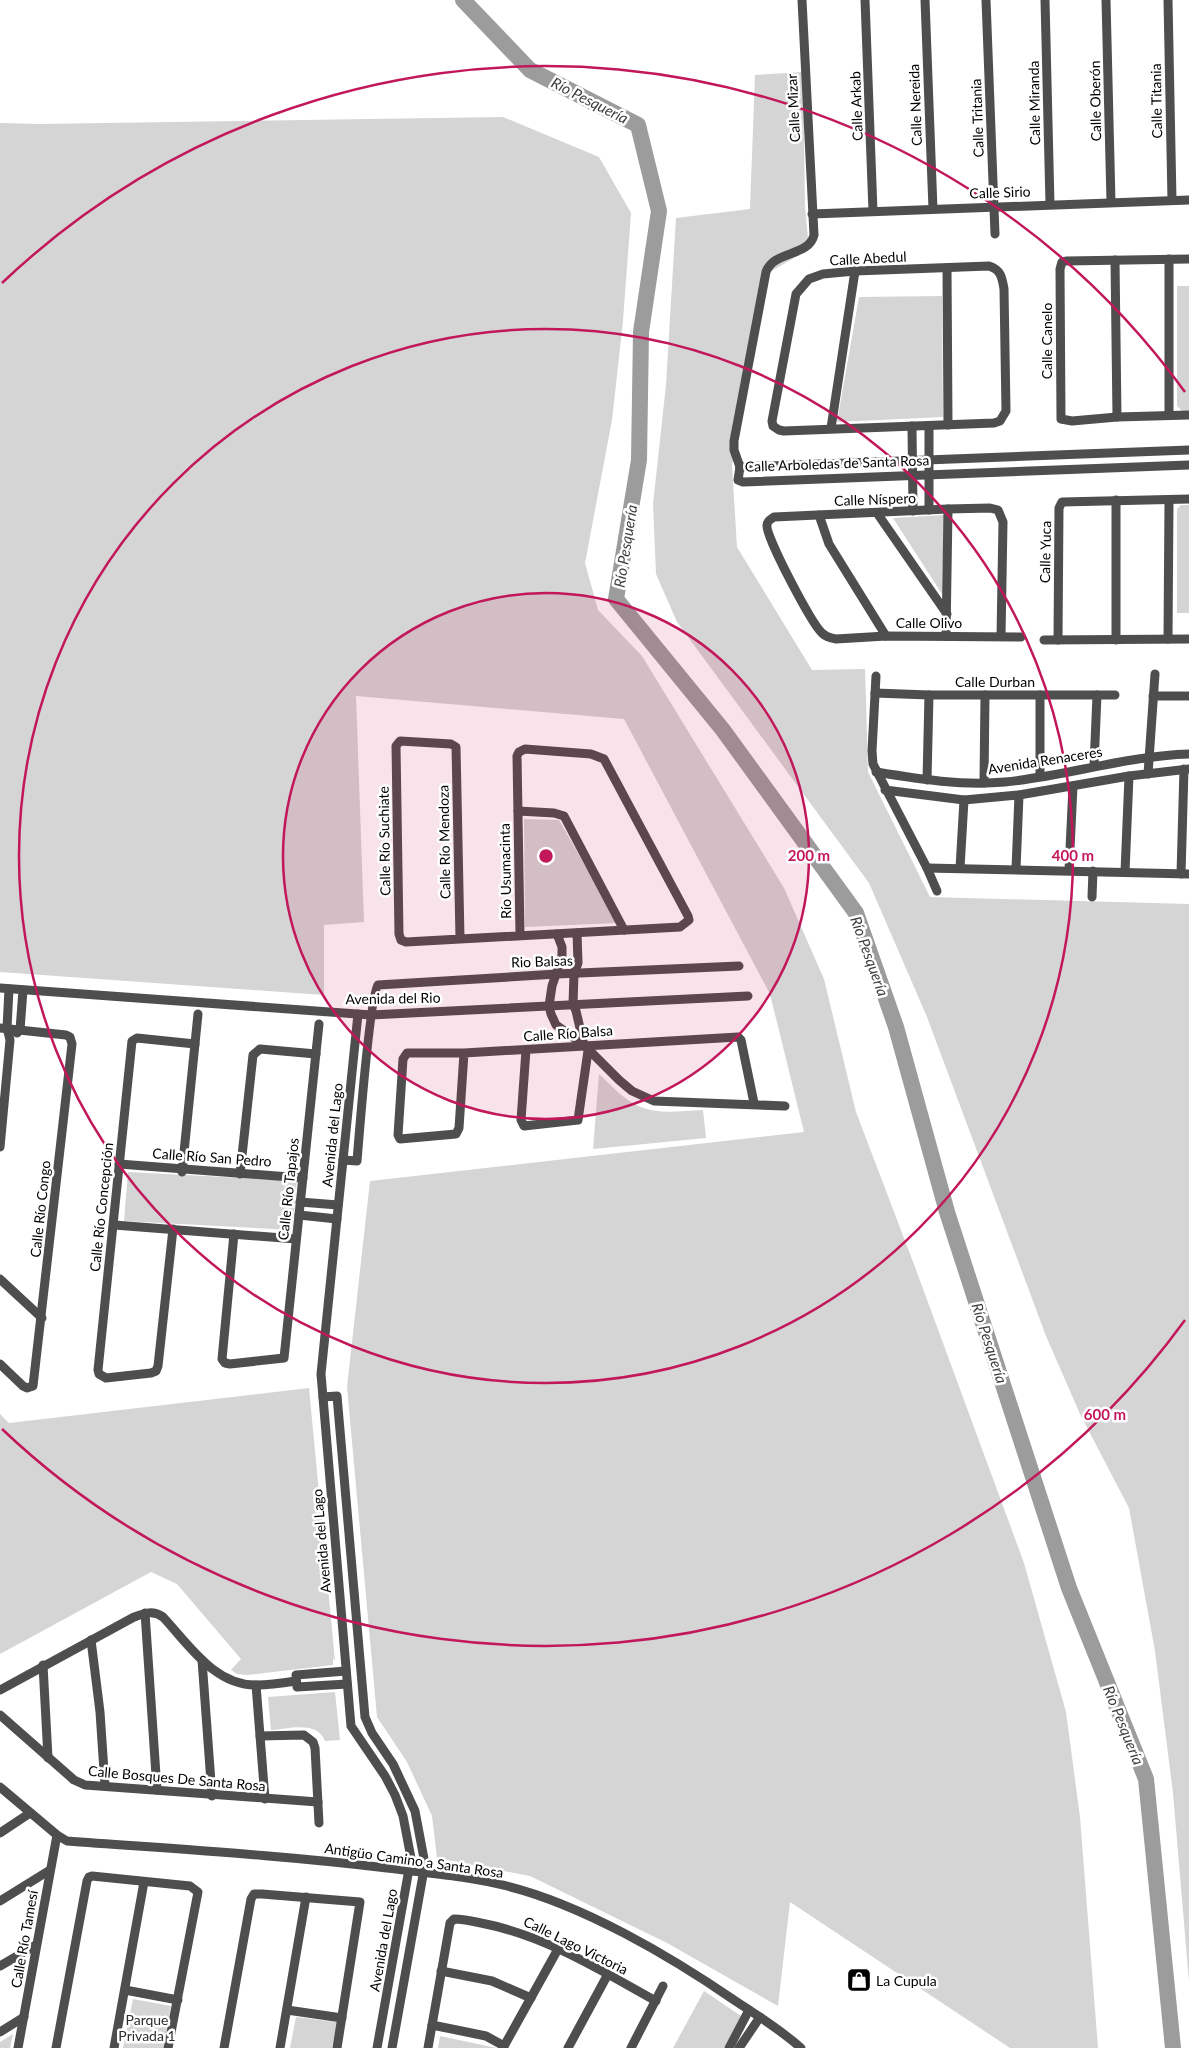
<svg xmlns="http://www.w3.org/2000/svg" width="1189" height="2048" viewBox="0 0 1189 2048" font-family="Lato,sans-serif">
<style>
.green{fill:#d5d5d5}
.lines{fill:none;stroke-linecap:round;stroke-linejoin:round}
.river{stroke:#9c9c9c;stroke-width:16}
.minor{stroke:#4e4e4e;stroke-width:9}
.ring{fill:none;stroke:#c2185b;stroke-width:2.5}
.labels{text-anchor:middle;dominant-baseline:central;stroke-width:5;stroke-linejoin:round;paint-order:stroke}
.street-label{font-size:14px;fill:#000;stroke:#fff}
.poi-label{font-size:14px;fill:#000;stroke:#fff;text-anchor:start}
.park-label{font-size:14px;fill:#2c2c2c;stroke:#fff}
.water-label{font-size:15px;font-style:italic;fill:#3d3d3d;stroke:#fff}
.centre{fill:#c2185b;stroke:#fff;stroke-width:2.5}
.ring-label{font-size:15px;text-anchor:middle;font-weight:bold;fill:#c2185b;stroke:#fff;stroke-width:5;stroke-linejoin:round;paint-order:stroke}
</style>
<rect width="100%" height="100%" fill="#fff"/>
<g class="green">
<path d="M803,72l2,134 4,43 -39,23 -38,193 5,82 75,123 53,-1 3,103 62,125 259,7v1078l-16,-189 -18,-142 -26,-143 -49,-94 -34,-78 -119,-319 -58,-134 -192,-261 -21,-48 -3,-70 13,-119 10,-167 74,-9 5,-134z"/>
<path d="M503,117l96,40 32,56 -8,108 -11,99 -27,143 13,47 44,46 142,232 40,91 32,133 59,155 109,296 42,149 14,105 18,231h-88l-220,-146 -12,104 -111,-63 -137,-67 -93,-18 -5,-42 -25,-54 -30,-45 -30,-330 23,-206 434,-49 -34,-138 -146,-275 -268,-23 8,226 -40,3v70l-324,-23v-849l39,1z"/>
<path d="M1177,286h12v125l-6,1 -6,-6z"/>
<path d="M942,296l1,121 -106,5 22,-125z"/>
<path d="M1181,505h8v108h-12v-104z"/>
<path d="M944,515l-2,79 -49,-76z"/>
<path d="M524,819l35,1 59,103 -93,4z"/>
<path d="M599,1074c12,11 24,25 39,32 20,9 44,5 65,4l3,28 -113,11z"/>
<path d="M128,1172l169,9 -5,49 -168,-9z"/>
<path d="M309,1388l26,273 -2,-3v7l-86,10 -10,-1 -6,-4 10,-11 -64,-75 -26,-12 -151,82v-240l9,9z"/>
<path d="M335,1692l5,48 -15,1c-8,-21 -37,-12 -54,-11l-3,-33z"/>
<path d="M704,1991l37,25 -17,32h-51z"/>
<path d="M133,1999l38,7 -8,42h-40z"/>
<path d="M296,2017l41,5 -5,26h-42z"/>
<path d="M13,2034l-3,14h-10v-6z"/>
<path d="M440,2036l57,12h-59z"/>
</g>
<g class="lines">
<path class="river" d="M463,0l67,70 108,55 21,86 -18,121 -2,128 -23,139 107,131 133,183 40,114 51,185 122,376 77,191 27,269"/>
<g class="minor">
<path d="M865,0l8,211"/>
<path d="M925,0l8,209"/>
<path d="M986,0l9,234"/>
<path d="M1045,0l5,204"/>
<path d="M1106,0l5,202"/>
<path d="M1168,0l4,200"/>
<path d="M812,214l377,-14"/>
<path d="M1189,259l-123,2 -4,1 -2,7 1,150 11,2 45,-4 72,-2"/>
<path d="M1115,260l2,157"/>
<path d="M989,266c12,4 13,11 15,23l2,122 -6,10 -6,2 -210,8 -5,-1 -6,-4 -1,-5 24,-127 13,-15 14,-5 32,-3z"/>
<path d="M947,268l1,157"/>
<path d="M1169,415v-156"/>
<path d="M912,426l1,85"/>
<path d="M929,426v84"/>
<path d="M831,428l24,-157"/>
<path d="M740,467l-6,-17v-9l32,-169c8,-22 43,-15 48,-37l-12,-235"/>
<path d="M740,467l-2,13 5,2 446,-17"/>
<path d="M740,467l449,-17"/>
<path d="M1116,500v140"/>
<path d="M877,513l70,101"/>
<path d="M819,515l10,29 57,92"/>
<path d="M946,636l2,-127"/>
<path d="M1001,637l2,-115 -5,-12 -8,-2 -42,1 -174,8c-3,2 -7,4 -7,8 -2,11 45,99 55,108 4,4 8,5 14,6l50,-3 135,1"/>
<path d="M1168,639l1,-139"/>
<path d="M1044,640l145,-1"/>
<path d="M1058,640l1,-132 3,-6 127,-3"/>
<path d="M876,676l-4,75 1,13 54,104 10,23"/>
<path d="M875,693l54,2h186"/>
<path d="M1153,696h36"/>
<path d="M1094,766l3,-71"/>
<path d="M876,772c43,7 85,14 129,10 62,-6 121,-26 184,-28"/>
<path d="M1148,774l7,-100"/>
<path d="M1040,776v-81"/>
<path d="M927,780l2,-85"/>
<path d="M984,783l1,-88"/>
<path d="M885,790l79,10 55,-5 110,-19 60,-7"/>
<path d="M518,811l36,2 10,3 60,114"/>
<path d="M927,868l262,6"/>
<path d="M960,868l4,-68"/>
<path d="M1016,869l3,-74"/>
<path d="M1069,870l4,-84"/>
<path d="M1125,872l4,-96"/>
<path d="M1181,874l3,-105"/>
<path d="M1092,897l1,-26"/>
<path d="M577,933l1,30 -4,11 -1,30 3,7 8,34"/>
<path d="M557,934l5,13v9l-10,30 -3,20 2,8 5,11 28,20 35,35 13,11 22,10 131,5"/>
<path d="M460,938l-4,-191 -5,-3 -51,-3 -4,5 3,188 2,6 5,2 274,-15 9,-7 -1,-4 -84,-157 -13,-5 -66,-5 -6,3 -2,4 3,178"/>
<path d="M0,988l371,27 377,-19"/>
<path d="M358,1014l-37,360 30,352 34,50 10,19 8,21 8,42 -34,190"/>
<path d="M0,1028l66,7 4,2 2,7 -39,342 -6,2 -4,-2 -23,-22"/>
<path d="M17,1033l3,-3 3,-40"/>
<path d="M526,1050l-5,70 3,6 54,-6 10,-69"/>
<path d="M464,1053l-5,75 -3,6 -56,5 -2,-4 5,-76 4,-6h57l274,-16 3,3 13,63"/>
<path d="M0,1147l10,-107 -3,-12 2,-39"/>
<path d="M343,1160l14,1c2,-24 13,-167 21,-176l179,-11 182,-8"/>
<path d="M119,1164l184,14"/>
<path d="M182,1172l16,-158"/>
<path d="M240,1174l13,-119 7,-6 56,5"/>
<path d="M300,1202l38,3"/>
<path d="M299,1215l38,4"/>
<path d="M114,1225l182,14"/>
<path d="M173,1229l-15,137 -2,5 -5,2 -45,5 -7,-4 -1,-4 34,-329 5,-3 58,6"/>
<path d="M234,1234l-12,125 3,4 5,1 54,-6 35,-334"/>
<path d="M0,1279l42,39"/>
<path d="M323,1397l14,-1 28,321 7,16 21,31 22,47 10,53 -33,184"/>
<path d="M145,1613l12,177"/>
<path d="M91,1640l9,72 5,74"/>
<path d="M202,1660l10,136"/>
<path d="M43,1665l5,93"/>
<path d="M346,1671l-50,4 1,12 50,-3"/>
<path d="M256,1685l9,114"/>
<path d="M0,1690l134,-73c11,-4 19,-7 29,0 26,28 52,69 94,68 13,0 26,-2 39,-4"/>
<path d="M0,1715l74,65 11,5 233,17"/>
<path d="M260,1736l44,-1 9,7 2,6 4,75"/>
<path d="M0,1787l57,48 10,6c107,8 214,14 320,27 40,5 81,8 120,18 76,19 163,70 227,114 23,15 47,30 67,48"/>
<path d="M0,1833l30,-20"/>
<path d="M0,1901l50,-31"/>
<path d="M0,1966l36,-21"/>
<path d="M441,1971l51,10 39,17"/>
<path d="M125,1990l53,10"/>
<path d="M287,2010l55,8"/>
<path d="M432,2025l54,11 18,10"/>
<path d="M0,2032l24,-15"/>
<path d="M18,2048l39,-213"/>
<path d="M56,2048l31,-167 2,-4 3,-1 98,10 8,6 -30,156"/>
<path d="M114,2048l30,-166"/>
<path d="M224,2048l27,-149 3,-5h8l98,8 -23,146"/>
<path d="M280,2048l26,-151"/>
<path d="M428,2048l22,-125 4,-4c9,0 18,2 27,4 63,12 119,47 175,78"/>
<path d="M503,2048l55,-99"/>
<path d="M568,2048l40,-74"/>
<path d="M631,2048l32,-62"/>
<path d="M729,2048l20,-38"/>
<path d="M739,2048l21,-31"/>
</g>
</g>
<circle cx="546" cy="856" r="263" fill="#c2185b" fill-opacity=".12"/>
<g class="ring">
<circle cx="546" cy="856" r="263"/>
<circle cx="546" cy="856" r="527"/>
<path d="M1185 1320A790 790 0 0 1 2 1429M2 283A790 790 0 0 1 1185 392"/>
</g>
<defs>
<symbol id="shop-square" viewBox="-11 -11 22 22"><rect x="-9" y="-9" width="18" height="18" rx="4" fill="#000" stroke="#fff"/><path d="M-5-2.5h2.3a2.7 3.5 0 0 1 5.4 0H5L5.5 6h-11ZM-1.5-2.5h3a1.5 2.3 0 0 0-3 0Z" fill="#fff"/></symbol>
</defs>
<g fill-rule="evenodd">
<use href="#shop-square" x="845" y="1966" width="28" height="28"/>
</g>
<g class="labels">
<g class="street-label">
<text transform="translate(1095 101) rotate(-91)">Calle Oberón</text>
<text transform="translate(1156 101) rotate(-91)">Calle Titania</text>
<text transform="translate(1034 103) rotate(-91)">Calle Miranda</text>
<text transform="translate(915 105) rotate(-92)">Calle Nereida</text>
<text transform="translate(856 106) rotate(-92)">Calle Arkab</text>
<text transform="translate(793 108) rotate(-93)">Calle Mizar</text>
<text transform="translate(977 118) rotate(-92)">Calle Tritania</text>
<text transform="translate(1000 192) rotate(-2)">Calle Sirio</text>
<text transform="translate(868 258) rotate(-3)">Calle Abedul</text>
<text transform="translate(1046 341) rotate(-90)">Calle Canelo</text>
<text transform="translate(837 463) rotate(-2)">Calle Arboledas de Santa Rosa</text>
<text transform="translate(875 499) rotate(-2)">Calle Níspero</text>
<text transform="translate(1045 552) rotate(-89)">Calle Yuca</text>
<text x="929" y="622">Calle Olivo</text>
<text x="995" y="681">Calle Durban</text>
<text transform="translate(1045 760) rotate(-9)">Avenida Renaceres</text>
<text transform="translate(384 841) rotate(-91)">Calle Río Suchiate</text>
<text transform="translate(444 842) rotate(-91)">Calle Río Mendoza</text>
<text transform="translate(505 871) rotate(-91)">Río Usumacinta</text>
<text transform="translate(542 961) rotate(-2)">Rio Balsas</text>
<text transform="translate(393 998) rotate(-1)">Avenida del Rio</text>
<text transform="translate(568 1033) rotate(-4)">Calle Río Balsa</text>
<text transform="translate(332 1135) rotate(-84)">Avenida del Lago</text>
<text transform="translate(212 1157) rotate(4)">Calle Río San Pedro</text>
<text transform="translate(288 1189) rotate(-84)">Calle Río Tapajos</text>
<text transform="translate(101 1207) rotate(-84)">Calle Río Concepción</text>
<text transform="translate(40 1209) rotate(-84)">Calle Río Congo</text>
<text transform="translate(321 1541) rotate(-95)">Avenida del Lago</text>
<text transform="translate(177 1778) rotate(5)">Calle Bosques De Santa Rosa</text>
<text transform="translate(414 1860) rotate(8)">Antigüo Camino a Santa Rosa</text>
<text transform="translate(24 1939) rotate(-80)">Calle Río Tamesí</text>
<text transform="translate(383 1940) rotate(-80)">Avenida del Lago</text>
<text transform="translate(576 1945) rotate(26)">Calle Lago Victoria</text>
</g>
<g class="poi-label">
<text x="876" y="1980">La Cupula</text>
</g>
<g class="park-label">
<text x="147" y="2019">Parque<tspan x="147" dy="16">Privada 1</tspan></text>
</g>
<g class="water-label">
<text transform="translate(590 100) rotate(27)">Río Pesquería</text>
<text transform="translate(625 546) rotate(-81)">Río Pesquería</text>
<text transform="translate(870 956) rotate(70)">Río Pesquería</text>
<text transform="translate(990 1343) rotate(72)">Río Pesquería</text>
<text transform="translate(1124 1725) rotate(68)">Río Pesquería</text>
</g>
</g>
<circle cx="546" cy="856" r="8" class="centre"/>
<g class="ring-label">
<text x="809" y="861">200 m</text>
<text x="1073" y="861">400 m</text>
<text x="1105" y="1420">600 m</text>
</g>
</svg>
